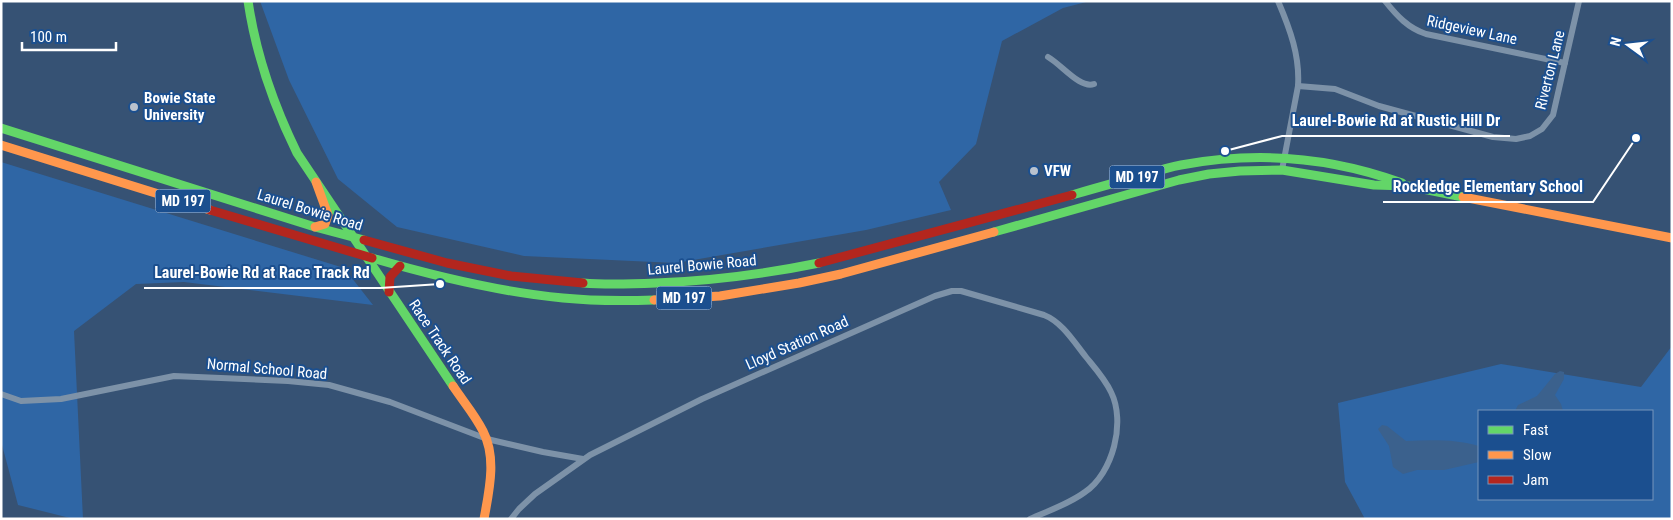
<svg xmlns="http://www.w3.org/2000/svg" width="1673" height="520" viewBox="0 0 1673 520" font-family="'Roboto Condensed',sans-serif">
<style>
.green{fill:#2f66a5;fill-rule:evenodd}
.water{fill:#3b618d}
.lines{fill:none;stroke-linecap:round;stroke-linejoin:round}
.street{stroke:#7d92a8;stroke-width:6}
.fast{stroke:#63d668;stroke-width:9}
.slow{stroke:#ff974d;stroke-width:9}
.jam{stroke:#b3261e;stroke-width:9}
.poi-dot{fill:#b9c2ce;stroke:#1b4f8f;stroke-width:2}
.labels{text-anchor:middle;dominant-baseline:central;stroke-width:4;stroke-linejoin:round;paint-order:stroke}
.shield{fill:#1b4f8f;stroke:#bbcadd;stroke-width:1}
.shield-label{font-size:14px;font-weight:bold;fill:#fff}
.street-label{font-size:15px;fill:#fff;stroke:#1b4f8f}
.poi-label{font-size:15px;font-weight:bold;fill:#fff;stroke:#1b4f8f;text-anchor:start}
.leader{fill:none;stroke:#fff;stroke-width:2}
.callout-dot{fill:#fff;stroke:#1b4f8f;stroke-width:2}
.callout-label{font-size:16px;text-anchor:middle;font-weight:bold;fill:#fff;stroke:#1b4f8f;stroke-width:4;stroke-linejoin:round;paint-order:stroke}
</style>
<rect width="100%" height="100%" fill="#365274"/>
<g class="green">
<path d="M260,1h830l-27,7 -61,33 -26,103 -37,38 12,28 -85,20 -190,33 -152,-7 -127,-29 -59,-48 -49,-99z"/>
<path d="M1,162l343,106 29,37 -189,-23 -48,2 -62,47 9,188h-9l-56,-14 -17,-64z"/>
<path d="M1672,346v173h-307l-20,-37 -7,-79 163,-39 140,23zM1479,411h173v88h-173z"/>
</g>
<g class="water">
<path d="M1560,371l4,1v7l-9,16 6,9 2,7h-48l3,-6 19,-9 18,-22z"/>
<path d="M1382,425l5,1 19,15c24,-1 50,-2 73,5v16l-35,8h-27l-14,4 -10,-7 -4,-21 -11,-17z"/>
</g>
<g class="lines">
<g class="street">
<path d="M1278,1c12,28 22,55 20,85l-16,84"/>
<path d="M1385,1c12,15 23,27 41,33l139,29"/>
<path d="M1048,57c14,8 32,32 46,27"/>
<path d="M1298,86l37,3 44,17 114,31 23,2 14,-3 12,-7 11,-14 26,-114"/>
<path d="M1,394l20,7 40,-2 113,-23 114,5 41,4 61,17 97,37 56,13 40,7"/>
<path d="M511,519l8,-10 16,-15 55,-39 112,-56 233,-103 17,-5h9l83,24c18,7 30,27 42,42 9,11 19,22 25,35 15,30 2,81 -26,100 -16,12 -37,19 -55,27"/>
</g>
<g class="fast">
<path d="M248,1c8,54 25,103 49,152l156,233"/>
<path d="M1,128l314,99 49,13"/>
<path d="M1072,195c24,-7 48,-14 73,-20 12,-4 24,-8 36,-10 75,-14 150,-8 221,18"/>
<path d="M994,232l185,-52 30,-6 31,-3 42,-1 92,15 34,1 55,11"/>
<path d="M372,258c62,18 126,34 191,40 30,3 60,3 91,2"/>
<path d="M583,283c25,2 49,1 73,0 55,-2 109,-9 163,-20"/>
</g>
<g class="slow">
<path d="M1,145l209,65"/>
<path d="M1463,197l209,41"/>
<path d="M315,227l10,-3 3,-9 -12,-33"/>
<path d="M654,300l66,-4 79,-13 42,-9 153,-42"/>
<path d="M453,386c10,15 22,29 30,45 14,27 6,60 1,88"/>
</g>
<g class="jam">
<path d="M210,210l162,48"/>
<path d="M364,240l83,23 64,13 72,7"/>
<path d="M819,263l253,-68"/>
<path d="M389,292l1,-15 10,-11"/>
</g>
</g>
<g class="poi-dot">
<circle cx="134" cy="107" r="5"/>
<circle cx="1034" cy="171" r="5"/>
</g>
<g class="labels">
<g class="shield">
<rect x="1109.5" y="165.5" width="55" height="23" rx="4"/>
<rect x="155.5" y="189.5" width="55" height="23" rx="4"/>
<rect x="656.5" y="286.5" width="55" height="23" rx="4"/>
</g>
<g class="shield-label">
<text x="1137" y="177">MD 197</text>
<text x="183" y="201">MD 197</text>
<text x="684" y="298">MD 197</text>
</g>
<g class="street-label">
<text transform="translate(1472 30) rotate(12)">Ridgeview Lane</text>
<text transform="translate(1550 70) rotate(-76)">Riverton Lane</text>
<text transform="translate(310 210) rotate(17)">Laurel Bowie Road</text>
<text transform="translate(702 265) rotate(-5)">Laurel Bowie Road</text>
<text transform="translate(440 342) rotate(56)">Race Track Road</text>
<text transform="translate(797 343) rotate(-24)">Lloyd Station Road</text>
<text transform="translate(267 369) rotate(5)">Normal School Road</text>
</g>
<g class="poi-label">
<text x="144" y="98">Bowie State<tspan x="144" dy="17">University</tspan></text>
<text x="1044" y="171">VFW</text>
</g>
</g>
<path class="leader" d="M1225 151L1282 136H1510M1636 138L1593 202H1383M440 284L380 288H144"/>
<g class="callout-dot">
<circle cx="1225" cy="151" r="5"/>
<circle cx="1636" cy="138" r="5"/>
<circle cx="440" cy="284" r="5"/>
</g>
<g class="callout-label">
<text x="1396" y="126">Laurel-Bowie Rd at Rustic Hill Dr</text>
<text x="1488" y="192">Rockledge Elementary School</text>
<text x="262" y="278">Laurel-Bowie Rd at Race Track Rd</text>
</g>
<rect width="1673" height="520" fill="none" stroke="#ffffff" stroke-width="5"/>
<rect x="1478" y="410" width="175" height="90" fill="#1b4f8f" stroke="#7695bc"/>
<rect x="1488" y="426" width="25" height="8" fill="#63d668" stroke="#7695bc"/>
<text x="1523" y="435" font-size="15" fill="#ffffff">Fast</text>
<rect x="1488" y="451" width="25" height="8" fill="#ff974d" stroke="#7695bc"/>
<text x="1523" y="460" font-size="15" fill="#ffffff">Slow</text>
<rect x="1488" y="476" width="25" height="8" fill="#b3261e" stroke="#7695bc"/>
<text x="1523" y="485" font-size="15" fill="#ffffff">Jam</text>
<g transform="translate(1628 45) rotate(285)" stroke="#1b4f8f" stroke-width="4" paint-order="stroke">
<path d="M0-4L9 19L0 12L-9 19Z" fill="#ffffff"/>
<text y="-8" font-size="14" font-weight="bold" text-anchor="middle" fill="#ffffff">N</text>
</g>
<path d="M22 42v8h94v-8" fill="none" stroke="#ffffff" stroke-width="2.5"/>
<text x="30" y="42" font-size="15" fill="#ffffff" stroke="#1b4f8f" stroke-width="4" paint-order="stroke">100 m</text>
</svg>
